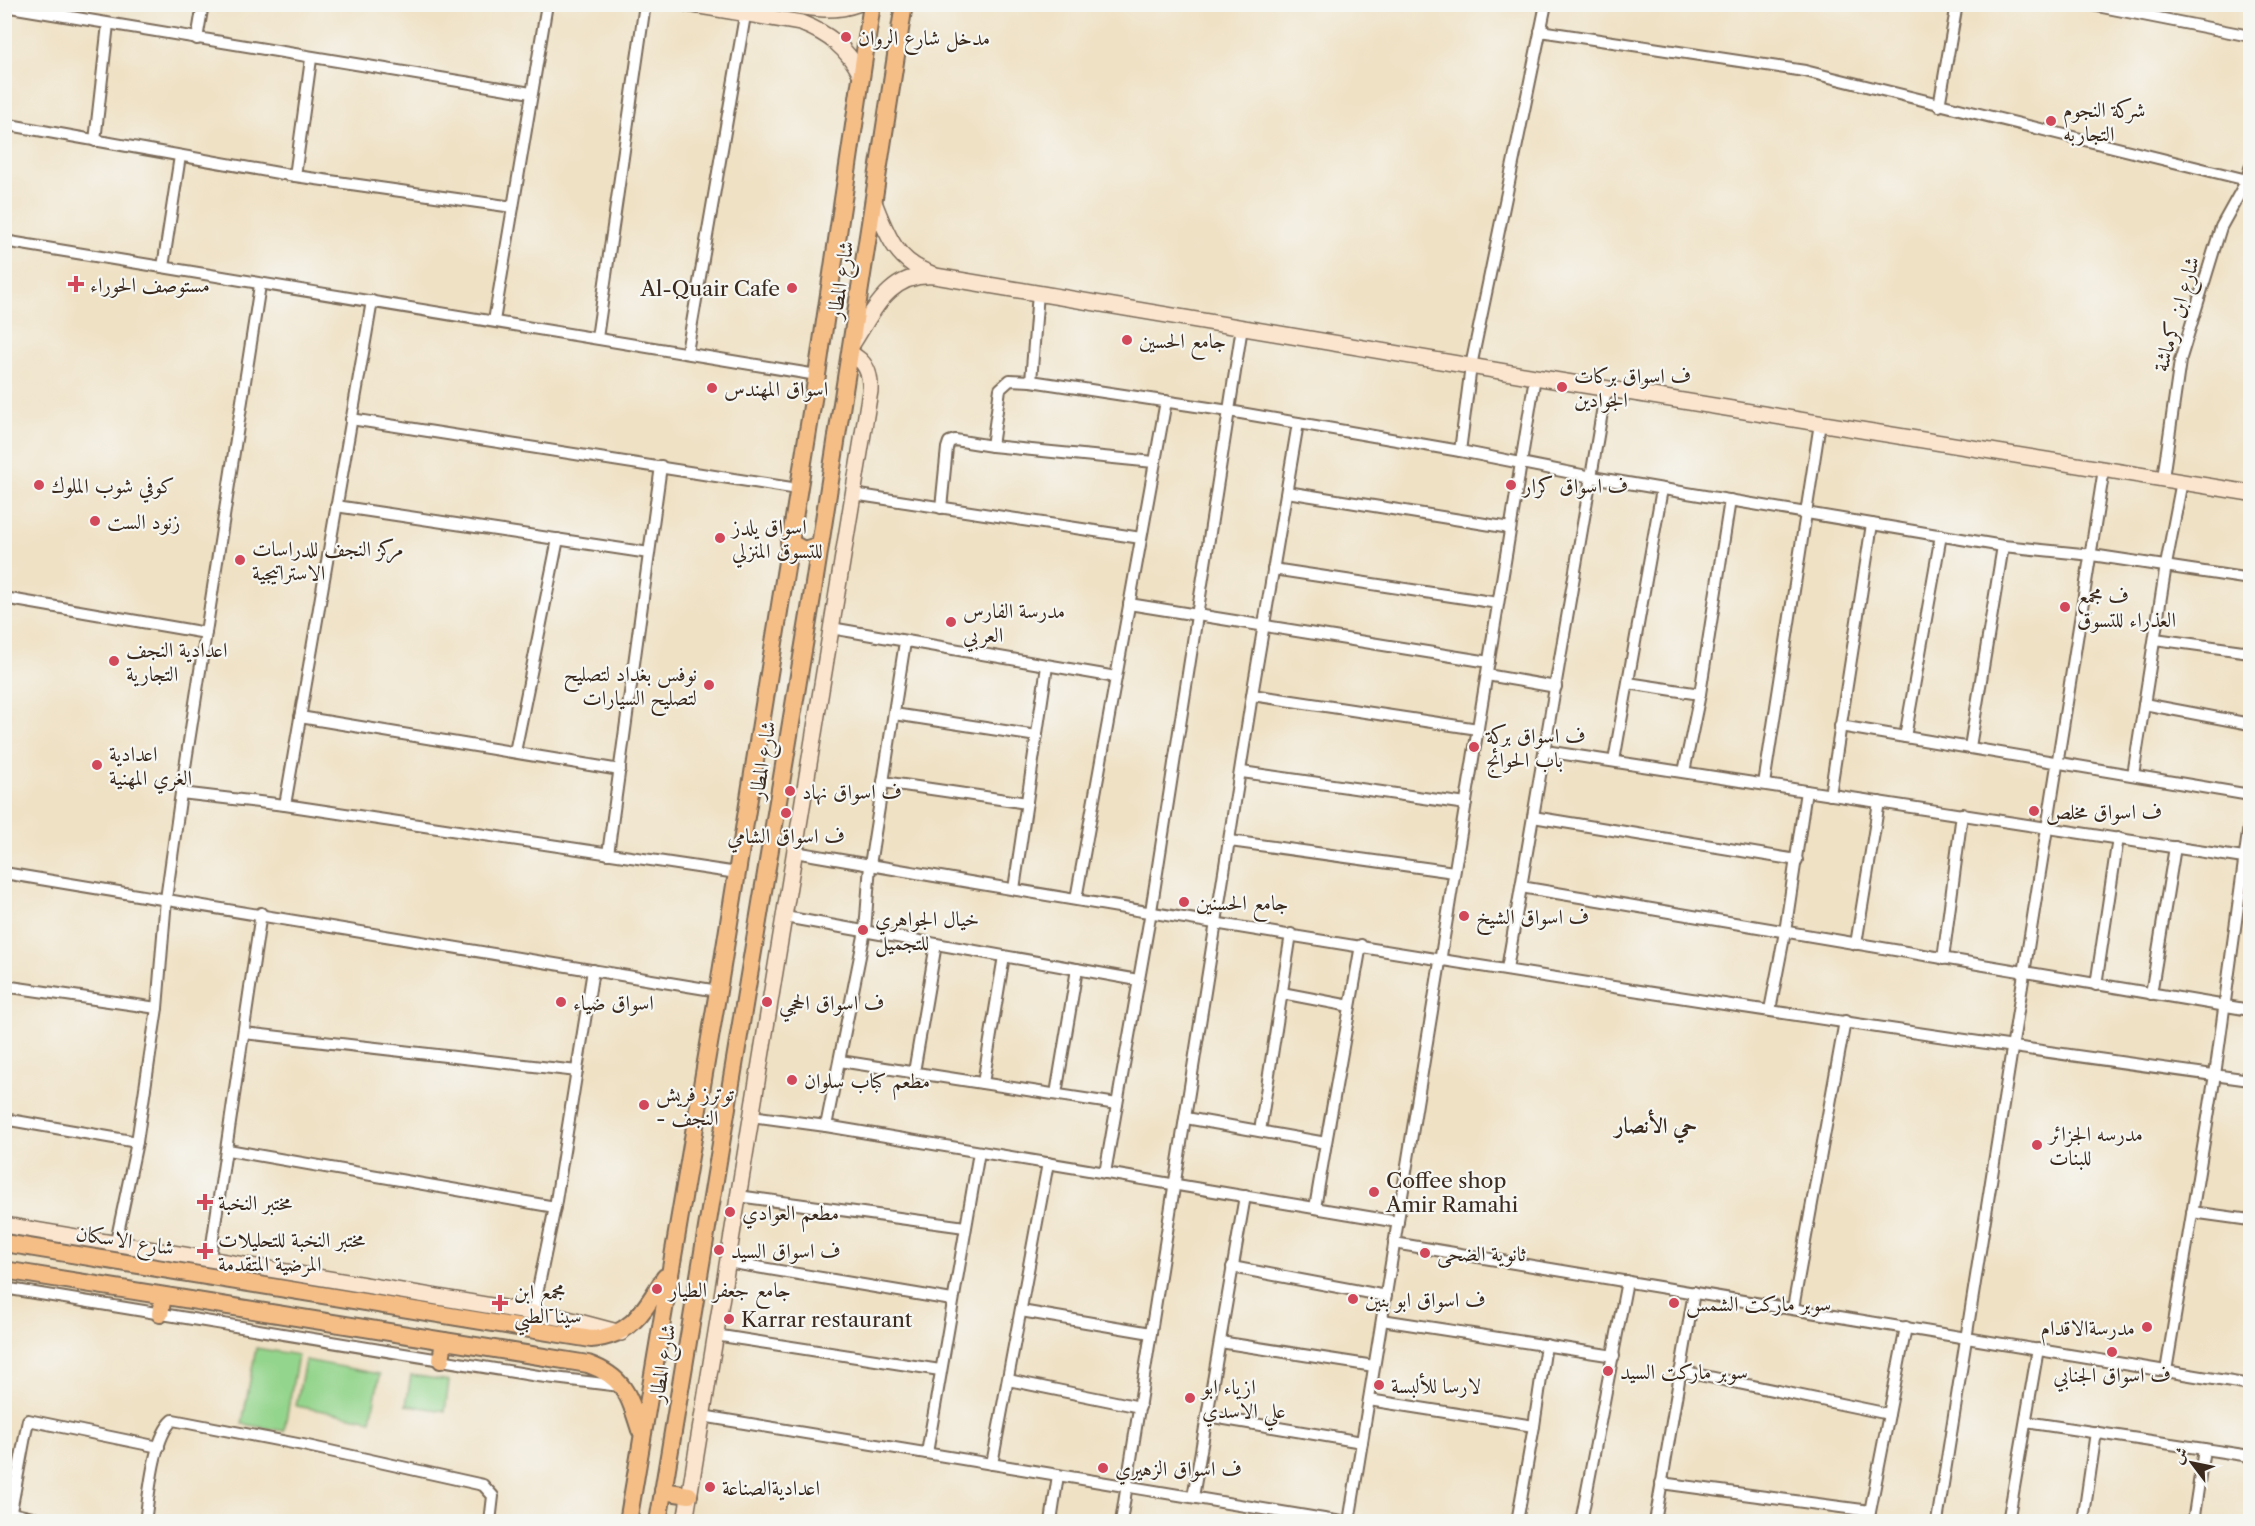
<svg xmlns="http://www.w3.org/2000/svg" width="2255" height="1526" viewBox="0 0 2255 1526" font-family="'Libre Caslon Text',Amiri,serif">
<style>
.green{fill:#94d58d;stroke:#688056;stroke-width:1.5}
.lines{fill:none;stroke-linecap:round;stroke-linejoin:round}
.street-casing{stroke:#7a6a58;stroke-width:14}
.secondary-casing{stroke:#7a6a58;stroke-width:18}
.primary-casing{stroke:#7a6a58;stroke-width:20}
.street{stroke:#fff;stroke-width:10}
.secondary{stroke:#fbe5cf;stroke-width:15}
.primary{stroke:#f6be87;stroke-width:16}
.poi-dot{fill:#d1495b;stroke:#f6f6f2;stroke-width:2}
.labels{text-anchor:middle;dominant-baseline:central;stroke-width:4.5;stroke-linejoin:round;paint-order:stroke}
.poi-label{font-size:21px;fill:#3b2a1e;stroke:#f6f6f2;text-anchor:start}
.street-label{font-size:21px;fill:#3b2a1e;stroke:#f6f6f2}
.neighbourhood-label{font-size:22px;font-weight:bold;fill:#3b2a1e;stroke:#f6f6f2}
</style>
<rect width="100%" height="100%" fill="#f6f6f2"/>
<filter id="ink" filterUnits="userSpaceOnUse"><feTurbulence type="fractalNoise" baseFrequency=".0167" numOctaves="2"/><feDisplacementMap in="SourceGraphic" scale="12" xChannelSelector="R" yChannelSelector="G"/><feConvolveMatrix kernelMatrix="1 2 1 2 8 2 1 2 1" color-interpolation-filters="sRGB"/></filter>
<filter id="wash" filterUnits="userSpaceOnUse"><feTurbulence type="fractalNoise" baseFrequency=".008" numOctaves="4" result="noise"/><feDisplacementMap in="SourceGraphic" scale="24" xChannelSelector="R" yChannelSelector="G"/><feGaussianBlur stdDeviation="1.35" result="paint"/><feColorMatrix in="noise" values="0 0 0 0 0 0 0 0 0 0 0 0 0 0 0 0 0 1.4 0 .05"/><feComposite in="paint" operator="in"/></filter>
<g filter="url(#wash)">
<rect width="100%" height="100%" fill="#efe1c4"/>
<g class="green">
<path d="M256,1348l42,7 -14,76 -42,-7z"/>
<path d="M305,1360l75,14 -9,46 -75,-14z"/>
<path d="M411,1375l38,6 -4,30 -39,-6z"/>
</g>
</g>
<g filter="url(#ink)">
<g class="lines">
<defs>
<g id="street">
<path d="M2087,4l163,32"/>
<path d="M4,6l527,87"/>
<path d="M1540,31l265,40 442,109"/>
<path d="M197,39l6,-35"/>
<path d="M1939,106l18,-102"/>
<path d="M4,124l291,52 218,31"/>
<path d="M95,141l13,-117"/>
<path d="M295,176l16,-117"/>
<path d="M4,241l813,134"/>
<path d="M163,267l17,-111"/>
<path d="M494,321l53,-317"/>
<path d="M597,338l48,-334"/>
<path d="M687,352l60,-348"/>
<path d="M1031,381l7,-88"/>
<path d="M351,419l447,70"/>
<path d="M992,446l8,-57 10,-9 21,1 198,30 231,40 132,26 411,69 89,9 158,24"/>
<path d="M1460,451l11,-85 75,-362"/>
<path d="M2163,478l17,-117 41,-134 26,-47 3,-12"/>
<path d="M1287,492l223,36"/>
<path d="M853,494l288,44"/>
<path d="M336,506l313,47"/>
<path d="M941,508l6,-60 2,-6 6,-2 37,6 162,16"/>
<path d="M1273,569l225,34"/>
<path d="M4,598l202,35"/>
<path d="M1129,604l360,58"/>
<path d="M831,628l285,49"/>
<path d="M2155,639l95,13"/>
<path d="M1487,675l69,12"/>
<path d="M1628,683l72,11"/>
<path d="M1252,695l226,34"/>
<path d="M2144,704l106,20"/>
<path d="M894,714l143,22"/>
<path d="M300,717l320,53"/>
<path d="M1840,726l410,69"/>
<path d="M1905,737l36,-202"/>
<path d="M1970,747l33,-201"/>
<path d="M1545,751l705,108"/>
<path d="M515,752l43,-213"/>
<path d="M1614,761l48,-272"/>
<path d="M1242,772l224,32"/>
<path d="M1684,772l16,-78 30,-194"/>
<path d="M2133,775l33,-210 16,-84"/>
<path d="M883,782l144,21"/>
<path d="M1764,784l56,-361"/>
<path d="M181,793l104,12 452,68"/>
<path d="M1830,795l42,-271"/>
<path d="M285,805l87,-504"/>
<path d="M1533,817l264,43"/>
<path d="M1230,841l224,31"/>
<path d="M795,852c484,84 969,162 1455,228"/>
<path d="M608,854l53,-388"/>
<path d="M4,873l714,118"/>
<path d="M1521,887l729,123"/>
<path d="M1014,889l33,-223"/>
<path d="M1076,899l90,-498"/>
<path d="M785,917l353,63"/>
<path d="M1856,944l23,-142"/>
<path d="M1943,959l19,-145"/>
<path d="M1507,969l99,-580"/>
<path d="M2096,985l22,-147"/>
<path d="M4,986l153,22"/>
<path d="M1282,993l68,13"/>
<path d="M2151,994l24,-147"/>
<path d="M1770,1010l15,-78 21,-141"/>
<path d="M244,1033l333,38"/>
<path d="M840,1061l277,43"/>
<path d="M914,1072l22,-128"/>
<path d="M983,1083l21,-127"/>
<path d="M1056,1094l21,-125"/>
<path d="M751,1116l75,10 572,96"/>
<path d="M1186,1118l140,25 -11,65"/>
<path d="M4,1119l133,23"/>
<path d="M826,1126l39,-195 5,-66 35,-223"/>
<path d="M1260,1131l31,-197"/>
<path d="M1326,1143l35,-198"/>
<path d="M228,1150l327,57"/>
<path d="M1105,1173l46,-262 91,-584"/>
<path d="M738,1196l227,31"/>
<path d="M2192,1212l58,8"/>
<path d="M116,1242l21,-100 20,-134 9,-109 15,-106 79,-508"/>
<path d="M1394,1243l856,142"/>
<path d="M210,1258l51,-345"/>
<path d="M727,1262l225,38"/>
<path d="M1232,1267l154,29"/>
<path d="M4,1288l534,88 82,10"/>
<path d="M1793,1308l52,-287"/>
<path d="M1021,1311l130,22"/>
<path d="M533,1313l22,-106 38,-237"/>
<path d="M1382,1320l232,36"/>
<path d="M715,1335l225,35"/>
<path d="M1220,1342l154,24"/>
<path d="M1680,1371l209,43"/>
<path d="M2166,1371l49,-296 35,-257"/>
<path d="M1008,1380l132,27"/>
<path d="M1369,1400l165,26 12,-81"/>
<path d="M702,1416l640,106"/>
<path d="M1207,1416l155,26"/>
<path d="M2026,1422l224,34"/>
<path d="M927,1453l52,-301"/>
<path d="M992,1464l56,-301"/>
<path d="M1661,1483l209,28"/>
<path d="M1193,1497l52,-301"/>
<path d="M11,1513l40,9"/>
<path d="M9,1522l19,-102 131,27"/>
<path d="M145,1522c4,-26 8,-85 28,-102l130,25 180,40 10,11 -3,26"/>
<path d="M1051,1522l7,-47"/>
<path d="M1121,1522l131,-827 46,-272"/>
<path d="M1349,1522l186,-1145"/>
<path d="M1517,1522l17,-96"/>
<path d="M1581,1522l46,-241"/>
<path d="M1655,1522l39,-230"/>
<path d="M1868,1522l38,-195"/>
<path d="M1937,1522l167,-1053"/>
<path d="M2008,1522l30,-173"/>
<path d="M2083,1522l13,-90"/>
<path d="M2193,1522l11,-73"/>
</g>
<g id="secondary">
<path d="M688,4l113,19c28,11 46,25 60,52"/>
<path d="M784,4c25,4 49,9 73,0"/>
<path d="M874,202c13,33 22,60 58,72"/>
<path d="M853,343c21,-33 37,-71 82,-67l600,101 715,116"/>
<path d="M4,1225l560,93 57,15"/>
<path d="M685,1522l185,-1131c1,-16 -4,-30 -19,-37"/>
</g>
<g id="primary">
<path d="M789,542l15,8 16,-5"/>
<path d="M4,1243l587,96c42,-3 54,-31 74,-62"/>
<path d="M4,1270l584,94c36,13 41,31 52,66"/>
<path d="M160,1314l3,-18"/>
<path d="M441,1360l3,-19"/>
<path d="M663,1491l26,4"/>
<path d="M628,1522l90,-531 99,-616 55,-371"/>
<path d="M658,1522l154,-925 92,-593"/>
</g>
</defs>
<use href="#street" class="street-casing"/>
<use href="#secondary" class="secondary-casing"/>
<use href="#primary" class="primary-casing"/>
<use href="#street" class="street"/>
<use href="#secondary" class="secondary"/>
<use href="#primary" class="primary"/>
</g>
</g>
<g class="poi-dot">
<circle cx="846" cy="37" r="6"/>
<circle cx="2051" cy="121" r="6"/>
<path d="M73 275h6v6h6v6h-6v6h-6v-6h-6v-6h6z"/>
<circle cx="792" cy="288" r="6"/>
<circle cx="1127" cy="340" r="6"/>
<circle cx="1562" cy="387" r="6"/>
<circle cx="712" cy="388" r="6"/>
<circle cx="39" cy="485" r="6"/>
<circle cx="1511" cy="485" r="6"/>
<circle cx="95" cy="521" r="6"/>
<circle cx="720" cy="538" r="6"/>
<circle cx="240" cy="560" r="6"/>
<circle cx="2065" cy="607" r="6"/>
<circle cx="951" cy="622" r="6"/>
<circle cx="114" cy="661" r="6"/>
<circle cx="709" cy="685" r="6"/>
<circle cx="1474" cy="747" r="6"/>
<circle cx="97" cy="765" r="6"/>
<circle cx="790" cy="791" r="6"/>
<circle cx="2034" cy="811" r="6"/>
<circle cx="786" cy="813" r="6"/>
<circle cx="1184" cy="902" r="6"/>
<circle cx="1464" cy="916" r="6"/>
<circle cx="863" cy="930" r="6"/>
<circle cx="561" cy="1002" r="6"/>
<circle cx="767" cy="1002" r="6"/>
<circle cx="792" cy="1080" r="6"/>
<circle cx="644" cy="1105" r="6"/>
<circle cx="2037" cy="1145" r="6"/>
<circle cx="1374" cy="1192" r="6"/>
<path d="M202 1193h6v6h6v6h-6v6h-6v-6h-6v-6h6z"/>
<circle cx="730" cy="1212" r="6"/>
<circle cx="719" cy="1250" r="6"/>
<path d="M202 1242h6v6h6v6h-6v6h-6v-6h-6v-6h6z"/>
<circle cx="1425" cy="1253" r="6"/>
<circle cx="657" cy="1289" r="6"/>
<circle cx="1353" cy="1299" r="6"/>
<path d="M497 1294h6v6h6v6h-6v6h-6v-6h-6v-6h6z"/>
<circle cx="1674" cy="1303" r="6"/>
<circle cx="729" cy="1319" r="6"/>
<circle cx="2147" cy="1327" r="6"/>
<circle cx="2112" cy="1352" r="6"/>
<circle cx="1608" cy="1371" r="6"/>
<circle cx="1379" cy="1385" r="6"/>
<circle cx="1190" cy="1398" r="6"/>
<circle cx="1103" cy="1468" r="6"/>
<circle cx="710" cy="1487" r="6"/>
</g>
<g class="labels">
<g class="poi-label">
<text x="858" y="37">مدخل شارع الروان</text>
<text x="2063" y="109">شركة النجوم<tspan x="2063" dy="24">التجاربه</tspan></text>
<text x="90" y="284">مستوصف الحوراء</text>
<text x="780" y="288" text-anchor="end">Al-Quair Cafe</text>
<text x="1139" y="340">جامع الحسين</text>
<text x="1574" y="375">ف اسواق بركات<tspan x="1574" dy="24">الجوادين</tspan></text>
<text x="724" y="388">اسواق المهندس</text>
<text x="51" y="485">كوفي شوب الملوك</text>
<text x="1523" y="485">ف اسواق كرار</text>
<text x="107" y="521">زنود الست</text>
<text x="732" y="526">اسواق يلدز<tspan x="732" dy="24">للتسوق المنزلي</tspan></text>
<text x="252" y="548">مركز النجف للدراسات<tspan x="252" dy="24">الاستراتيجية</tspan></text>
<text x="2077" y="595">ف مجمع<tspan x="2077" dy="24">العذراء للتسوق</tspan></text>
<text x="963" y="610">مدرسة الفارس<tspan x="963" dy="24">العربي</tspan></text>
<text x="126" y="649">اعدادية النجف<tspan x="126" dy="24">التجارية</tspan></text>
<text x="697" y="673" text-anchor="end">نوفس بغداد لتصليح<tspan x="697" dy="24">لتصليح السيارات</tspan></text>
<text x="1486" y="735">ف اسواق بركة<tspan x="1486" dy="24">باب الحوائج</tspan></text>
<text x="109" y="753">اعدادية<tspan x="109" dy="24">الغري المهنية</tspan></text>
<text x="802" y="791">ف اسواق نهاد</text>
<text x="2046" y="811">ف اسواق مخلص</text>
<text x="786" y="835" text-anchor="middle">ف اسواق الشامي</text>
<text x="1196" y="902">جامع الحسنين</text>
<text x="1476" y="916">ف اسواق الشيخ</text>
<text x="875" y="918">خيال الجواهري<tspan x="875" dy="24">للتجميل</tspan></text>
<text x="573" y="1002">اسواق ضياء</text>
<text x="779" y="1002">ف اسواق الحجي</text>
<text x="804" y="1080">مطعم كباب سلوان</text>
<text x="656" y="1093">توترز فريش<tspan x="656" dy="24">- النجف</tspan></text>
<text x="2049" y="1133">مدرسه الجزائر<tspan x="2049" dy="24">للبنات</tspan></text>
<text x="1386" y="1180">Coffee shop<tspan x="1386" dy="24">Amir Ramahi</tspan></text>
<text x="218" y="1202">مختبر النخبة</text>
<text x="742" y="1212">مطعم العوادي</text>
<text x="218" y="1239">مختبر النخبة للتحليلات<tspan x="218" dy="24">المرضية المتقدمة</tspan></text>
<text x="731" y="1250">ف اسواق السيد</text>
<text x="1437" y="1253">ثانوية الضحى</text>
<text x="669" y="1289">جامع جعفر الطيار</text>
<text x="514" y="1291">مجمع ابن<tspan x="514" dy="24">سينا الطبي</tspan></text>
<text x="1365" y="1299">ف اسواق ابو بنين</text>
<text x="1686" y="1303">سوبر ماركت الشمس</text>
<text x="741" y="1319">Karrar restaurant</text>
<text x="2135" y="1327" text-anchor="end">مدرسةالاقدام</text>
<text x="1620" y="1371">سوبر ماركت السيد</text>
<text x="2112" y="1374" text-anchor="middle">ف اسواق الجنابي</text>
<text x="1391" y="1385">لارسا للألبسة</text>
<text x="1202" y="1386">ازياء ابو<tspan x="1202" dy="24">علي الاسدي</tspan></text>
<text x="1115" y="1468">ف اسواق الزهيري</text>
<text x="722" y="1487">اعداديةالصناعة</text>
</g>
<g class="street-label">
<text transform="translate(840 280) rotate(-81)">شارع المطار</text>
<text transform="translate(2176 314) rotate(-74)">شارع ابن كرماشة</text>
<text transform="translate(762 760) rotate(-81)">شارع المطار</text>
<text transform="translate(125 1240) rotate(9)">شارع الاسكان</text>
<text transform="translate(662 1363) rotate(-81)">شارع المطار</text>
</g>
<g class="neighbourhood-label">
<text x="1656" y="1125">حي الأنصار</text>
</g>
</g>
<rect width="2255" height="1526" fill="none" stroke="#f6f6f2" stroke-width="24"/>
<g transform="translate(2192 1463) rotate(302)" stroke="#f6f6f2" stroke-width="4.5" paint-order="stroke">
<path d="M0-4.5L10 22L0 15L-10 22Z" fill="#3b2a1e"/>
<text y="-9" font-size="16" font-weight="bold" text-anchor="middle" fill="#3b2a1e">ش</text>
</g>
</svg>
